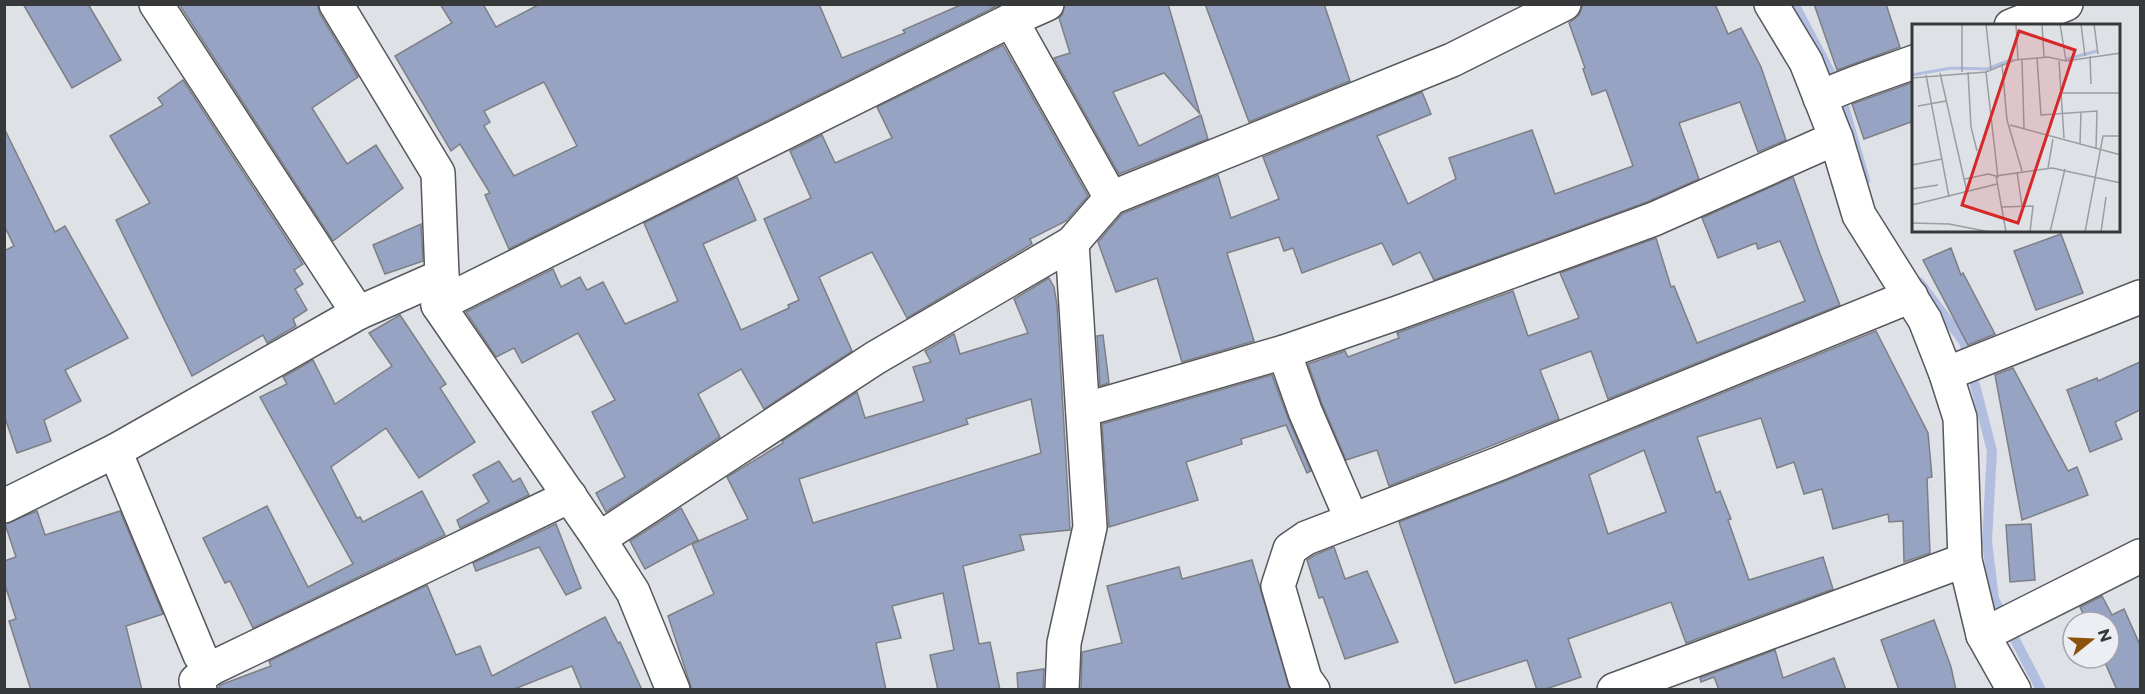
<svg xmlns="http://www.w3.org/2000/svg" width="2145" height="694" viewBox="0 0 2145 694" font-family="Montserrat,sans-serif">
<style>
.lines{fill:none;stroke-linecap:round;stroke-linejoin:round}
.stream{stroke:#b1bedf;stroke-width:10}
.building{fill:#96a3c3;stroke:#7d7f84;stroke-width:1.5;fill-rule:evenodd}
.minor-casing{stroke:#56585d;stroke-width:36}
.minor{stroke:#fff;stroke-width:33}
.inset-river{fill:none;stroke:#b1bedf;stroke-width:3}
.inset-road{fill:none;stroke:#9b9da1;stroke-width:1.5}
.view{fill:#d62828;fill-opacity:0.15;stroke:#d62828;stroke-width:3}
.inset-edge{fill:none;stroke:#37383a;stroke-width:3}
</style>
<rect width="100%" height="100%" fill="#dee1e6"/>
<g class="lines">
<g class="stream">
<path d="M1794,4l45,85 26,91"/>
<path d="M1919,282l45,60 28,109 -5,90 7,58 47,91"/>
</g>
</g>
<g class="building">
<path d="M23,4h65l33,56 -49,28z"/>
<path d="M179,4h138l3,10 38,63 -46,31 35,56 29,-19 27,43 -70,53z"/>
<path d="M440,4h43l13,23 44,-23h279l23,54 63,-25 -2,-3 60,-26 34,2 -488,243 -24,-54 5,-2 -30,-49 -9,7 -56,-95 57,-33zM544,82l33,64 -63,30 -30,-50 6,-4 -6,-11z"/>
<path d="M1065,4h103l32,110 -36,-41 -51,19 26,54 62,-31 7,24 -89,35 -65,-116 16,-5 -11,-35 3,-3z"/>
<path d="M1205,4h119l26,77 -101,41z"/>
<path d="M1583,4h132l13,30 13,-6 20,39 25,73 -28,12 -18,-50 -61,21 20,56 -52,23 -213,78 -14,-28 -27,13 -11,-22 -80,30 -9,-25 -9,3 -5,-14 -52,16 27,88 -72,21 -25,-84 -41,14 -18,-50 24,-28 96,-39 13,43 48,-19 -16,-42 159,-65 9,22 -54,22 31,68 48,-25 -7,-21 83,-28 23,64 78,-28 -27,-76 -14,5 -9,-26 2,-1 -16,-45 10,-8z"/>
<path d="M1814,4h72l14,43 -63,23z"/>
<path d="M1003,45l85,151 -22,25 -36,18 2,5 -125,74 -35,-66 -53,25 33,74 -88,58 -23,-40 -43,25 22,43 -114,75 -10,-19 29,-16 -33,-65 23,-12 -37,-67 -56,30 -8,-15 -18,9 -30,-45 87,-43 8,18 19,-10 7,13 16,-8 22,42 53,-23 -34,-78 93,-46 19,43 -53,24 38,86 48,-22 -1,-3 11,-5 -35,-81 47,-21 -21,-47 32,-16 13,28 57,-25 -15,-31z"/>
<path d="M183,80l120,184 -9,6 9,14 -8,5 12,21 -14,9 3,7 -29,17 -4,-8 -71,41 -76,-156 34,-17 -40,-67 53,-31 -5,-7z"/>
<path d="M1911,83l3,7v31l-50,18 -12,-35z"/>
<path d="M4,128l51,104 10,-6 63,112 -63,32 16,31 -37,19 7,21 -34,12 -13,-38v-164l10,-5 -10,-21z"/>
<path d="M1793,177l27,77 20,51 -232,94 -17,-48 -51,19 19,49 -170,67 -12,-36 -31,10 -24,-56 -14,-40 37,-13 3,6 51,-19 -2,-5 116,-42 15,45 51,-18 -19,-45 96,-35 15,49 3,-1 23,57 108,-42 -25,-60 -22,8 -2,-6 -38,15 -16,-40z"/>
<path d="M421,224l2,37 -38,13 -12,-29z"/>
<path d="M2061,234l22,59 -47,17 -22,-59z"/>
<path d="M1951,248l10,27 2,-2 32,61 -27,11 -45,-85z"/>
<path d="M1049,278l5,9 3,18 13,225 -50,5 4,15 -61,16 16,78 11,-2 10,48h-62l-8,-35 24,-5 -11,-57 -51,13 9,32 -25,5 10,47h-194l-24,-74 46,-22 -22,-50 56,-25 -21,-42 56,-34 -1,-2 75,-49 8,26 59,-17 -11,-34 18,-5 -6,-11 29,-17 6,20 68,-21 -14,-34zM1031,399l10,54 -228,70 -14,-44 169,-55 -2,-5z"/>
<path d="M400,315l46,69 -6,4 35,54 -56,36 -33,-50 -55,39 26,51 3,-1 3,5 59,-31 23,44 -192,93 -23,-47 -5,2 -22,-45 64,-32 41,81 45,-23 -93,-167 27,-13 -4,-7 30,-17 22,44 57,-38 -23,-33z"/>
<path d="M1876,331l52,102 4,44 -5,1 3,75 -26,9 -1,-41 -14,1 -1,-8 -55,15 -11,-40 -18,5 -10,-32 -17,6 -16,-50 -64,19 19,56 4,-2 11,28 -3,1 21,60 74,-23 10,32 -147,54 -15,-41 -103,37 13,38 -38,13h-6l-10,-30 -72,23 -56,-161 106,-41zM1644,450l22,62 -58,22 -19,-59z"/>
<path d="M1103,335l6,48 -9,3 -3,-50z"/>
<path d="M2140,362v48l-25,12 7,17 -32,13 -23,-62 30,-12 1,3z"/>
<path d="M2013,368l55,103 9,-4 11,28 -66,25 -27,-145z"/>
<path d="M1272,375l16,43 23,53 -4,2 -21,-48 -45,14 1,5 -56,18 12,38 -89,27 -7,-103z"/>
<path d="M499,461l14,21 7,-4 9,17 -69,33 -3,-8 32,-18 -16,-27z"/>
<path d="M681,508l17,32 -53,29 -15,-28z"/>
<path d="M37,511l8,24 75,-24 43,103 -37,12 16,64h-111l-22,-69 7,-2 -12,-37v-21l12,-4 -11,-33z"/>
<path d="M556,524l25,64 -15,7 -27,-48 -63,24 -3,-8z"/>
<path d="M2031,524l4,56 -25,2 -4,-57z"/>
<path d="M1334,547l11,32 22,-8 31,71 -53,17 -22,-62 -4,1 -12,-38 8,-5z"/>
<path d="M1252,560l38,130h-209l1,-38 40,-9 -15,-57 72,-19 3,12z"/>
<path d="M427,585l29,70 24,-9 12,30 113,-59 13,26 2,-1 22,48h-60l-10,-24 -60,24h-294l2,-5 51,-19 -2,-5z"/>
<path d="M2102,596l10,19 12,-6 16,36v45h-23l-14,-32h6v-36h-22l-7,-15z"/>
<path d="M1934,620l17,47 5,23h-57l-18,-50z"/>
<path d="M1775,650l8,28 51,-20 12,32h-127l-5,-13 -13,5 -1,-4z"/>
<path d="M1044,669l-1,21h-25l-1,-17z"/>
</g>
<g class="lines">
<defs>
<g id="minor">
<path d="M156,4l202,309"/>
<path d="M336,4l102,169 4,103"/>
<path d="M1771,4l35,58 30,76 23,77 66,105 21,54 14,44 5,142 18,75 31,55"/>
<path d="M1011,20l100,178"/>
<path d="M2011,26l55,-22"/>
<path d="M1820,98c30,-15 62,-24 94,-36"/>
<path d="M438,305l573,-285 36,-16"/>
<path d="M1284,352l21,59 47,109"/>
<path d="M1946,374l194,-77"/>
<path d="M1083,410l201,-58 113,-39 257,-94 182,-81"/>
<path d="M115,451l85,204 10,14"/>
<path d="M4,506l111,-55 243,-138 84,-37 -4,29 161,234 34,53 40,98"/>
<path d="M599,539l276,-181 197,-115 39,-45 341,-138 112,-56"/>
<path d="M1983,635l157,-79"/>
<path d="M200,690l-4,-9 14,-12 360,-173"/>
<path d="M1062,690l2,-47 26,-116 -18,-284"/>
<path d="M1313,690l-8,-11 -27,-93 12,-37 16,-11 192,-74 413,-168"/>
<path d="M1614,690l351,-130"/>
</g>
</defs>
<use href="#minor" class="minor-casing"/>
<use href="#minor" class="minor"/>
</g>
<g transform="translate(1912 24)">
<rect width="208" height="208" fill="#dee1e6"/>
<path class="inset-river" d="M155,35l30,-8M0,51l39,-7 36,1 26,-10"/>
<path class="inset-road" d="M74,0l5,46M104,0l2,36M130,0l2,33M148,0l6,37M169,0l4,32M182,0l4,30M208,29v51M178,32l1,28M125,34l4,57 56,-4 -1,38M110,36l2,68M147,37l5,77M90,40l5,56 15,51M50,48v-48M56,48l3,55 6,24M74,48l12,106M28,49l27,119M14,51l23,122M0,54l74,-6 29,-12 33,-3 18,4 55,-8M149,69h59M6,82l28,-5M98,101l111,30M168,120l1,-32M0,141l30,-6M136,144l5,-29M105,148l5,34M53,155l23,-5 8,2M0,165l26,-4M0,181l85,-21M90,183l31,-1 -3,26M0,199l37,1 41,8M94,208l-10,-56 56,-8 69,15M138,208l15,-63M173,208l18,-96h18M189,208l5,-35"/>
<path class="view" d="M107,7l56,19 -57,173 -56,-18z"/>
<rect width="208" height="208" class="inset-edge"/>
</g>
<rect width="2145" height="694" fill="none" stroke="#37383a" stroke-width="12"/>
<g transform="translate(2091 640) rotate(72)"><circle r="28" fill="#eceef4" stroke="#a4a5aa" stroke-width="1.5"/>
<path d="M0-4.5L10 22L0 15L-10 22Z" fill="#8c520b"/>
<text y="-9" font-size="16" font-weight="bold" text-anchor="middle" fill="#37383a">N</text>
</g>
</svg>
